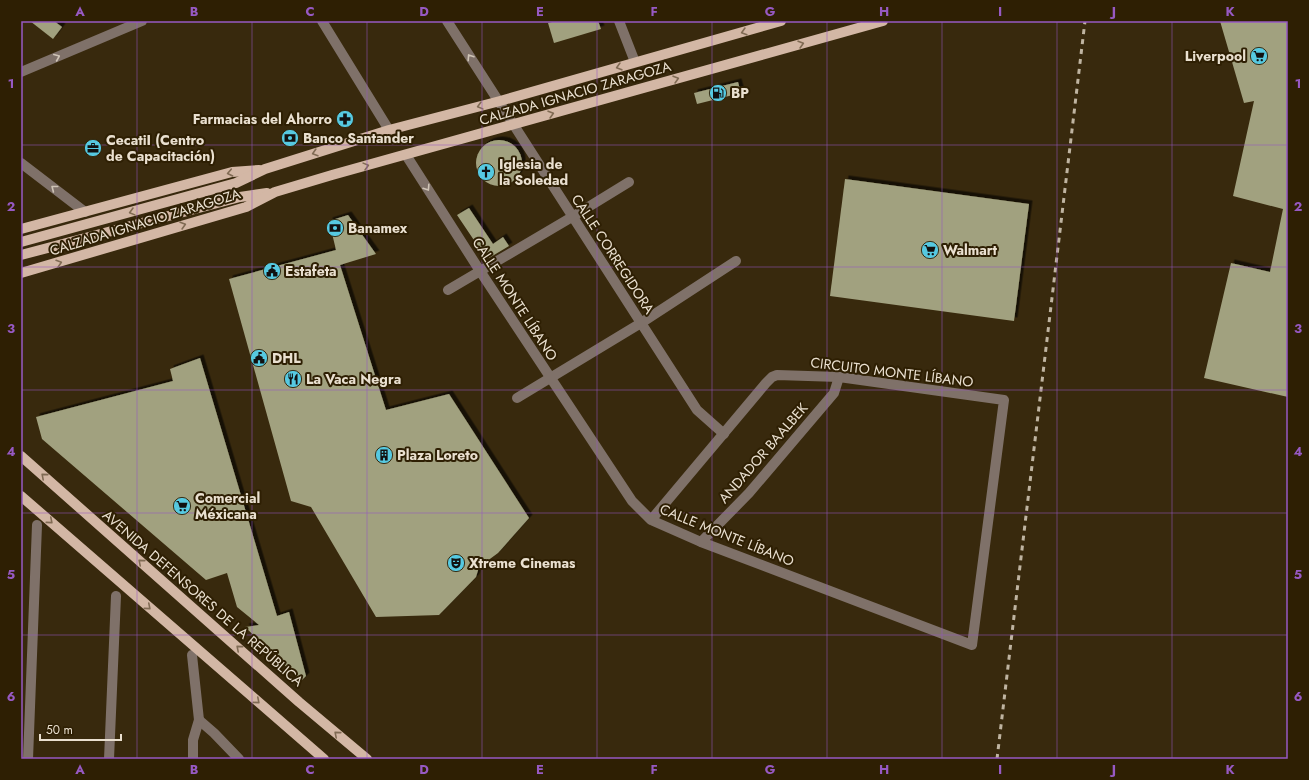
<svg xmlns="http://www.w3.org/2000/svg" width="1309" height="780" viewBox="0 0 1309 780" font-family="Jost,sans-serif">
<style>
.building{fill:#a1a17f;filter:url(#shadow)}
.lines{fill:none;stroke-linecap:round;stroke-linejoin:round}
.minor{stroke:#7f7169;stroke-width:10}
.major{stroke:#d3b7a5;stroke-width:10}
.rail{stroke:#bfb4a1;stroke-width:3;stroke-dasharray:5 5;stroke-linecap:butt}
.oneway{stroke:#806b54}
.oneway2{stroke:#cfc4b6}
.grid{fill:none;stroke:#9759c3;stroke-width:1;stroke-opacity:0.55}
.labels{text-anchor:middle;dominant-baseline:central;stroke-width:4;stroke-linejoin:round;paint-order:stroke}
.poi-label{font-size:14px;font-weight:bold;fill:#eae0d0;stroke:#2e1f03;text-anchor:start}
.street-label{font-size:14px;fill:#eae0d0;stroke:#2e1f03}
.neatline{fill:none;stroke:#9759c3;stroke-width:1.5}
.grid-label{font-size:13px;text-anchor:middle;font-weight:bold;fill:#9759c3}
</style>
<defs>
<filter id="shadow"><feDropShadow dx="3.5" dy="-3.5" stdDeviation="0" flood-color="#0009"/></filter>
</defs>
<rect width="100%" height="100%" fill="#38290d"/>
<g class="building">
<path d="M30,21h24l8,6 -9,12z"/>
<path d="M556,21h42l3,8 -47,14 -6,-20z"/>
<path d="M1220,21h68v376l-84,-19 27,-115 39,9 13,-63 -50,-13 21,-95 -10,2z"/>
<path d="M738,82l3,11 -44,11 -3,-11z"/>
<circle cx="499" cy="163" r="23"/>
<path d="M845,179l184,25 -15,117 -184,-25z"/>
<path d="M469,208l24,36 10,-7 6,9 -20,12h-3l-29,-43z"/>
<path d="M348,215l28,39 -36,11 46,145 63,-16 80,124 -31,35 -19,14 -3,10 -37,38 -63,2 -65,-110 -20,-6 -62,-222 107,-29 -7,-29z"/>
<path d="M200,358l77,258 12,-4 17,64 -5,5 -56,-54 14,-2 -22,-18 -10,-34 -21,7 -164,-141 -6,-22 137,-36 -3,-12z"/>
</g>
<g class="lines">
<g class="minor">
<path d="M322,21l67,109"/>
<path d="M447,21l250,389 27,24"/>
<path d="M619,21l16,41"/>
<path d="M21,72l121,-51"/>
<path d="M406,155l74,116 152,230 19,19 50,22 271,103 32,-245 -165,-23 -62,-2 -5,2 -6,6 -115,137"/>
<path d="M21,163l64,49"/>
<path d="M448,290l124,-73 57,-35"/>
<path d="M517,398l124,-75 95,-62"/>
<path d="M701,542l48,-49 85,-100 5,-16"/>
<path d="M192,655l7,65 -6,20v19"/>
<path d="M199,720l15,13 25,26"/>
<path d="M28,759l9,-234"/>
<path d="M109,759l7,-163"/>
</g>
<g class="major">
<path d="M21,229l211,-57 27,-2"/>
<path d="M21,242l215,-59 29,-14 124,-39 111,-29 281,-80"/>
<path d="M21,255l219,-58 27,-4"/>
<path d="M21,273l225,-66 29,-15 57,-17 551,-154"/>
<path d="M21,456l278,246 68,57"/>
<path d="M21,496l303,263"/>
</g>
<path class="rail" d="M997,759l88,-738"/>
</g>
<defs><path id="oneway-chevron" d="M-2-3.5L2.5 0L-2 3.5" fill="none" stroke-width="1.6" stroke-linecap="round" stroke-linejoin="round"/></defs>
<g class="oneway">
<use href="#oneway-chevron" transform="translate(744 32) rotate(164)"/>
<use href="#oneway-chevron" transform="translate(801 44) rotate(-16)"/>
<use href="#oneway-chevron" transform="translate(619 67) rotate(164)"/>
<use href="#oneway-chevron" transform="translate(676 79) rotate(-16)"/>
<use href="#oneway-chevron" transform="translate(480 106) rotate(165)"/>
<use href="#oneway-chevron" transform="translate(551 114) rotate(-16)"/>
<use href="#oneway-chevron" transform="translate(315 153) rotate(163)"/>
<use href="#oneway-chevron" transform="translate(366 166) rotate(-15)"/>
<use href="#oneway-chevron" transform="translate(230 173) rotate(168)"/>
<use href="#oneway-chevron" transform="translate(132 212) rotate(165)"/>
<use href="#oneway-chevron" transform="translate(183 225) rotate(-16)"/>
<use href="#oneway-chevron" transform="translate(59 263) rotate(-17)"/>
<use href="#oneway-chevron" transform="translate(44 476) rotate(-139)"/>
<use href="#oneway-chevron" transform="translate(50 521) rotate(41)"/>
<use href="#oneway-chevron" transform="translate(141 562) rotate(-139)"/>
<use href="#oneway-chevron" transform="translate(148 607) rotate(41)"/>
<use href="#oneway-chevron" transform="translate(239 648) rotate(-139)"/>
<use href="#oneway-chevron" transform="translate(257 701) rotate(41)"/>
<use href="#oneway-chevron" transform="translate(337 734) rotate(-139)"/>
</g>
<g class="oneway2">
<use href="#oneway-chevron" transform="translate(57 57) rotate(-23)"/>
<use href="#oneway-chevron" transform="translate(470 57) rotate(-123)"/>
<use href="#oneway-chevron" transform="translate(54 188) rotate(-142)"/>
<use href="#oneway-chevron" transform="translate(427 188) rotate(57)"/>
</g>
<path class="grid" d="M137,21v738M252,21v738M367,21v738M482,21v738M597,21v738M712,21v738M827,21v738M942,21v738M1057,21v738M1172,21v738M21,145h1267M21,267h1267M21,390h1267M21,513h1267M21,635h1267"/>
<defs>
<symbol id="supermarket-disc" viewBox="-11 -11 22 22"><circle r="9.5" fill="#56c9e1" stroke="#2e1f03"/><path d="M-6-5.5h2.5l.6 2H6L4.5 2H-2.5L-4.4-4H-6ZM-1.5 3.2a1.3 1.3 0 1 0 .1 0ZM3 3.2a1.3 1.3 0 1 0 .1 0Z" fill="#111"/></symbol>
<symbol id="fuel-disc" viewBox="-11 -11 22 22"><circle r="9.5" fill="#56c9e1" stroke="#2e1f03"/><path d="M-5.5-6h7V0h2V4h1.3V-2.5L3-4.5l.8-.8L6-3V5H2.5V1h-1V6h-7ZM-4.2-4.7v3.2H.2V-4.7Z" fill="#111"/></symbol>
<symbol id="pharmacy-disc" viewBox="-11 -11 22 22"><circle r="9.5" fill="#56c9e1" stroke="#2e1f03"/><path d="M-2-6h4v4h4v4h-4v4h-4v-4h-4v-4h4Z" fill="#111"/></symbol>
<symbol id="bank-disc" viewBox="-11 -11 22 22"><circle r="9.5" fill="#56c9e1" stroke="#2e1f03"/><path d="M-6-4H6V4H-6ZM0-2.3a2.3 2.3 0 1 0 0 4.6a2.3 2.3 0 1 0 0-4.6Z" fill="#111"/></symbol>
<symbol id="office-disc" viewBox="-11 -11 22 22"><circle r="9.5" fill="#56c9e1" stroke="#2e1f03"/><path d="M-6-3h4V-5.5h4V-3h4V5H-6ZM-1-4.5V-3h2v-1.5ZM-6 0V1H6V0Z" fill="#111"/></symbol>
<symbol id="church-disc" viewBox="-11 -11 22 22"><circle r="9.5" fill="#56c9e1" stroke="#2e1f03"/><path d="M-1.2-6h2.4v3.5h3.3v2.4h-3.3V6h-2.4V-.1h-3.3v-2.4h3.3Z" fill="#111"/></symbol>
<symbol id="civic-disc" viewBox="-11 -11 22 22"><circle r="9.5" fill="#56c9e1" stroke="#2e1f03"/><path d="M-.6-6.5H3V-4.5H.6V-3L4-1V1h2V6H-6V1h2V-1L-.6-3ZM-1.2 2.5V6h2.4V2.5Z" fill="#111"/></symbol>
<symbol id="restaurant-disc" viewBox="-11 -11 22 22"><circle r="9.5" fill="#56c9e1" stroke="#2e1f03"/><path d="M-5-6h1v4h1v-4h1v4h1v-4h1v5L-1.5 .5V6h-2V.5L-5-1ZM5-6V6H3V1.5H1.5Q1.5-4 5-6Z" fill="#111"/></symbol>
<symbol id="building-disc" viewBox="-11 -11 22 22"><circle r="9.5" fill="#56c9e1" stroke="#2e1f03"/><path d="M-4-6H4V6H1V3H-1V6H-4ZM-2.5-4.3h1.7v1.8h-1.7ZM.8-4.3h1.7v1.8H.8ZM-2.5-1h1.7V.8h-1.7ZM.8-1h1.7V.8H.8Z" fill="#111"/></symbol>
<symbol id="theatre-disc" viewBox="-11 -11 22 22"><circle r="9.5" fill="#56c9e1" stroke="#2e1f03"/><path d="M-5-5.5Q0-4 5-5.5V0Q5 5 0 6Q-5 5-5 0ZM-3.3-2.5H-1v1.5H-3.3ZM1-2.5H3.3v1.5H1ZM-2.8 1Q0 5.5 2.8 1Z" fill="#111"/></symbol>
</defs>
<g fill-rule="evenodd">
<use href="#supermarket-disc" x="1249" y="46" width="20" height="20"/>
<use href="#fuel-disc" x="708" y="83" width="20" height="20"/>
<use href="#pharmacy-disc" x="335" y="109" width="20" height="20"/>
<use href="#bank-disc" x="280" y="128" width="20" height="20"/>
<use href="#office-disc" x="83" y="138" width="20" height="20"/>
<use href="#church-disc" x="476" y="162" width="20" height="20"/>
<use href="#bank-disc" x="325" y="218" width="20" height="20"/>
<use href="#supermarket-disc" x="920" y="240" width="20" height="20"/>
<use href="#civic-disc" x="262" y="261" width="20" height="20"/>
<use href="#civic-disc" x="249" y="348" width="20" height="20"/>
<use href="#restaurant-disc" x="283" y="369" width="20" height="20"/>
<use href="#building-disc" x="374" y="445" width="20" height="20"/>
<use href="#supermarket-disc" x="172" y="496" width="20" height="20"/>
<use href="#theatre-disc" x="446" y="553" width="20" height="20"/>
</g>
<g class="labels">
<g class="poi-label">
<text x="1246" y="56" text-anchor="end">Liverpool</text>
<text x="731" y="93">BP</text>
<text x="332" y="119" text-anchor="end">Farmacias del Ahorro</text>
<text x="303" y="138">Banco Santander</text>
<text x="106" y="140">CecatiI (Centro<tspan x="106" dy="16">de Capacitación)</tspan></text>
<text x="499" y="164">Iglesia de<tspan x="499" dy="16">la Soledad</tspan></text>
<text x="348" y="228">Banamex</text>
<text x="943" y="250">Walmart</text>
<text x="285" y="271">Estafeta</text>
<text x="272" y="358">DHL</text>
<text x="306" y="379">La Vaca Negra</text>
<text x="397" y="455">Plaza Loreto</text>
<text x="195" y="498">Comercial<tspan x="195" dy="16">Méxicana</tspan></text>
<text x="469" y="563">Xtreme Cinemas</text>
</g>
<g class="street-label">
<text transform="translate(575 93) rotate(-16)">CALZADA IGNACIO ZARAGOZA</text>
<text transform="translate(145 222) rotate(-17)">CALZADA IGNACIO ZARAGOZA</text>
<text transform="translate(613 254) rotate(57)">CALLE CORREGIDORA</text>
<text transform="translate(515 299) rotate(57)">CALLE MONTE LÍBANO</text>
<text transform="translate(892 372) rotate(7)">CIRCUITO MONTE LÍBANO</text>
<text transform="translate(763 453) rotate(-49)">ANDADOR BAALBEK</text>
<text transform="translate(727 535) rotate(22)">CALLE MONTE LÍBANO</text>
<text transform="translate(203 598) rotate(41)">AVENIDA DEFENSORES DE LA REPÚBLICA</text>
</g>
</g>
<rect width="1309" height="780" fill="none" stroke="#2e1f03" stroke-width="44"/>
<path d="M40 734v6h81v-6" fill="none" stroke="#eae0d0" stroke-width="2"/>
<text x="46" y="734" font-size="12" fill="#eae0d0" stroke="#2e1f03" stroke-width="3" paint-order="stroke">50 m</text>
<rect x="22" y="22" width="1265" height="736" class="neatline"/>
<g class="grid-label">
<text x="80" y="16">A</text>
<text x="194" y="16">B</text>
<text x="310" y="16">C</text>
<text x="424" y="16">D</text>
<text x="540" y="16">E</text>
<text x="654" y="16">F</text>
<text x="770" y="16">G</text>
<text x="884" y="16">H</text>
<text x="1000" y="16">I</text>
<text x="1114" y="16">J</text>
<text x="1230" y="16">K</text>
<text x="11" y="88">1</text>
<text x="1298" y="88">1</text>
<text x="11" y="211">2</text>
<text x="1298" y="211">2</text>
<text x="11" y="333">3</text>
<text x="1298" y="333">3</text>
<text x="11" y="456">4</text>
<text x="1298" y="456">4</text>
<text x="11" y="579">5</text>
<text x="1298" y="579">5</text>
<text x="11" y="701">6</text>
<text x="1298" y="701">6</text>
<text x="80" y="774">A</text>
<text x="194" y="774">B</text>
<text x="310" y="774">C</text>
<text x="424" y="774">D</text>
<text x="540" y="774">E</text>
<text x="654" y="774">F</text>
<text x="770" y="774">G</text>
<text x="884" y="774">H</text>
<text x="1000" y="774">I</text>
<text x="1114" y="774">J</text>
<text x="1230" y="774">K</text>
</g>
</svg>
